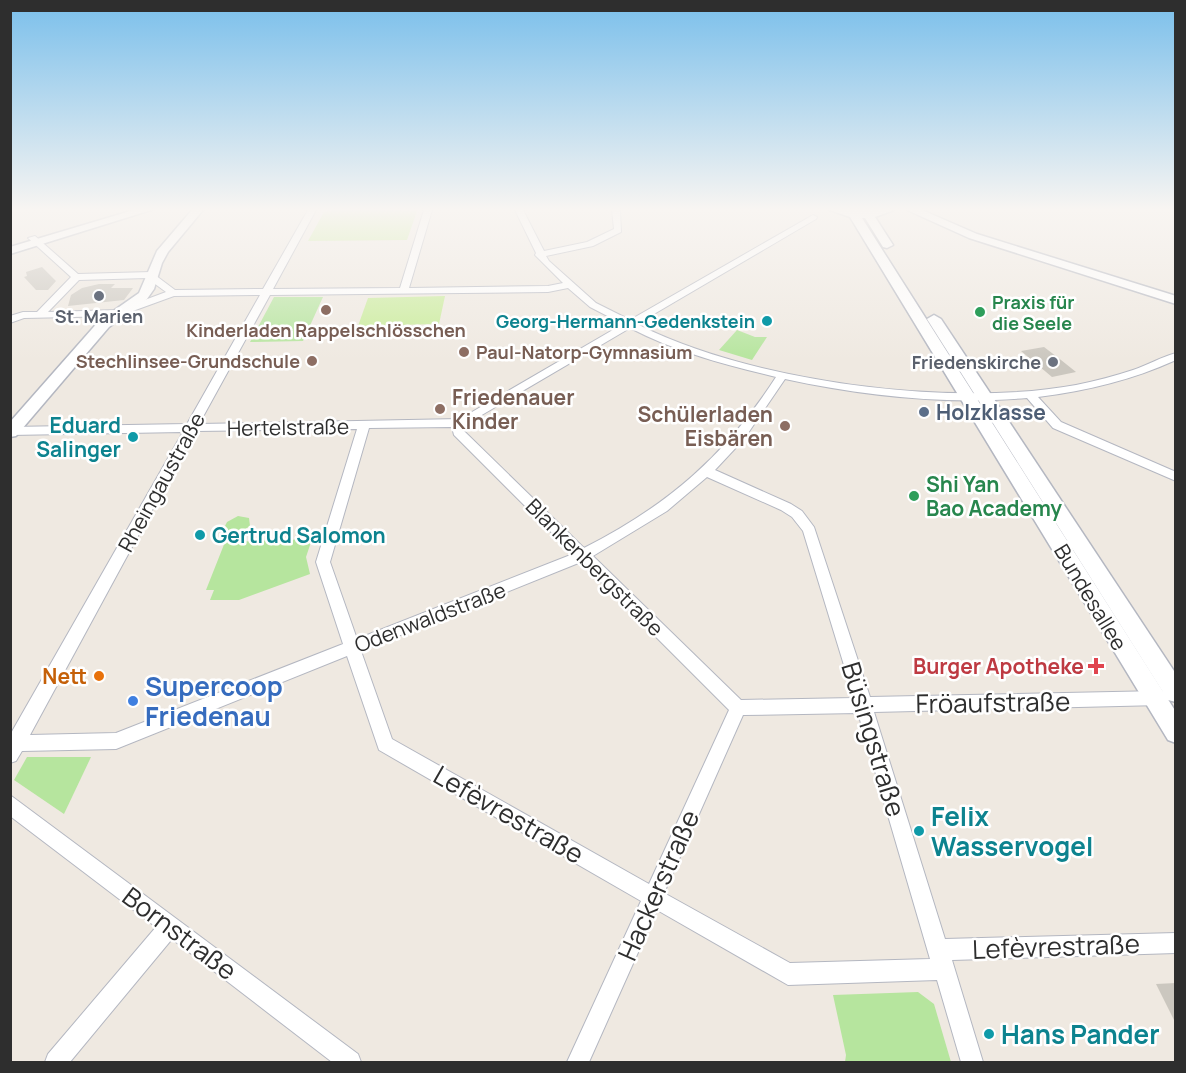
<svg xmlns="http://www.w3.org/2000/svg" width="1186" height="1073" viewBox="0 0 1186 1073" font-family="Manrope,sans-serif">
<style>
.green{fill:#b6e59e}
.pitch{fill:#c9ec9a}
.building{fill:#cbc7bf}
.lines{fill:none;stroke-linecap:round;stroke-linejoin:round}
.street-casing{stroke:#b4b7c1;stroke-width:2}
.secondary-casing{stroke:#b4b7c1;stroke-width:3}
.street{fill:#fff;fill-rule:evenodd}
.secondary{fill:#fff;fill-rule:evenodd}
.worship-dot{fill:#6b7280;stroke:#fff;stroke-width:2}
.education-dot{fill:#8d6e63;stroke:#fff;stroke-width:2}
.leisure-dot{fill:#2e9e5b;stroke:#fff;stroke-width:2}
.culture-dot{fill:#0f9aa8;stroke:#fff;stroke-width:2}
.service-dot{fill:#5c6f8a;stroke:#fff;stroke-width:2}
.health-dot{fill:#e0444e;stroke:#fff;stroke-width:2}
.food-dot{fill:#e8710a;stroke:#fff;stroke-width:2}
.shop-dot{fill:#3f7fe0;stroke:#fff;stroke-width:2}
.labels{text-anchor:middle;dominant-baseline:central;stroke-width:5;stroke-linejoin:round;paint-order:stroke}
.far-leisure-label{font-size:18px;font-weight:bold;fill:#27864d;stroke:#fff;text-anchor:start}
.far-worship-label{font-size:18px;font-weight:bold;fill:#5b616d;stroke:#fff}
.far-culture-label{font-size:18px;font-weight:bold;fill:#0d838f;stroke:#fff;text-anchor:end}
.far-education-label{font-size:18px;font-weight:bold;fill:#785e54;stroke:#fff}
.education-label{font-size:21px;font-weight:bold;fill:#785e54;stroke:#fff;text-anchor:start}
.service-label{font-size:21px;font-weight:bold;fill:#4e5e75;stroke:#fff;text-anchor:start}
.culture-label{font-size:21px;font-weight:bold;fill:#0d838f;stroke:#fff;text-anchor:end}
.street-label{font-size:21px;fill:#2e2e2e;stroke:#fff}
.leisure-label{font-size:21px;font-weight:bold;fill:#27864d;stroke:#fff;text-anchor:start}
.health-label{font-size:21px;font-weight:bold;fill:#be3a42;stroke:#fff;text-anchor:end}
.food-label{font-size:21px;font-weight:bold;fill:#c56008;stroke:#fff;text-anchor:end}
.near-shop-label{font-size:26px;font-weight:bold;fill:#366cbe;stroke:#fff;text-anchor:start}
.near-street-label{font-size:26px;fill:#2e2e2e;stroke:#fff}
.near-culture-label{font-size:26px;font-weight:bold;fill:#0d838f;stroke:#fff;text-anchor:start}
</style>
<rect width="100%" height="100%" fill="#efe9e1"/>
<g class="green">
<path d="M274,297h49l-20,44 -53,1z"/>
<path d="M737,330l18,7h12l-15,23 -33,-10z"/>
<path d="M238,516l11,2 1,8 -11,7h-12l-3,-5 3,-6z"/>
<path d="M312,539l-6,18 4,17 -71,26h-29l4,-10h-8l19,-48z"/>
<path d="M27,757h64l-27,57 -50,-34z"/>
<path d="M918,992l16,12 17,58h-106l1,-7 -13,-60z"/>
</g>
<g class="pitch">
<path d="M338,210l79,1 -10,29 -99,1 16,-29z"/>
<path d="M445,296l-6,28 -81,2 10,-28z"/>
</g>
<g class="building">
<path d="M42,267l14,14 -8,9h-12l-12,-13 3,-1 -1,-4z"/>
<path d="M99,284h16l-4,4h22l-9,12 -56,6 3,-11 11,-7z"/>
<path d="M1044,347l17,13 15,12 -24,5 -31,-26z"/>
<path d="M1176,983v41l-20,-40z"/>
</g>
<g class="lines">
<defs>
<g id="street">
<path d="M308,210h8l-43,79 127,-1 24,-78h8l-23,78 139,-2 15,-3 -28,-28 1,-2 -21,-43h8l21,41 43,-9 27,-13 -2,-19h8l1,22 -28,14 -47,10 3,5 47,42 34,17 183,-105 4,2 -1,2 -179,105c113,58 315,84 439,61 20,-4 39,-9 57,-15 15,-5 28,-13 43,-17v7c-44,20 -90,31 -138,37l23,25 115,50v9l-123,-53 -26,-30c-80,7 -164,-2 -242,-19l-41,60 -29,31 76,34 11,7 12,16 56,170 291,-6 6,2 2,5 -2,5 -6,2 -287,7 71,227 231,-6v20l-224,7 31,102h-22l-24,-82 -149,5 -131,-75 -68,152h-22l74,-161 -262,-151 -32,-94 -231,93 -94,2 -6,10 -6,2v-28l173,-303 -173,3v-8l177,-3 73,-129 -86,1 -55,20 -95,2 -14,5v-7l13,-4h14l34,-35 -43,-39 7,-2 43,38 73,-2 24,18 88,-1zM147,278l19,14 -48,18 -70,2 31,-32zM568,288l22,19 33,17 -163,95 -261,5 71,-129 278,-3zM630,328c46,24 96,37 146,49 -50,78 -109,129 -192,171l-120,-117 -1,-5zM452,427l2,8 119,119 -216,85 -27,-77 39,-134zM357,429l-41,133 27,82 -227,89 -86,2 165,-304zM707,477l74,33 11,7 11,14 51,167 -113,2 -148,-144 74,-45zM581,562l148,148 -80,174 -257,-145 -31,-88zM858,713l72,246 -140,4 -126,-70 79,-178z"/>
<path d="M10,795l348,259 3,8h-29l-160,-123 -102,123h-25l3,-8 108,-127 -146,-111z"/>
</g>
<g id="secondary">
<path d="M134,210h17l-141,44v-7z"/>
<path d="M192,210h11l-35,42 -6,11 -8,26 -7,10 -38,28 -93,109 -6,1v-15l89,-101 40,-28 18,-42z"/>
<path d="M830,210h64l-19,7 18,28 -6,3 -4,-1 -18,-29h-3l314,494v31l-8,-3 -318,-523z"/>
<path d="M907,210h15l55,24 199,62v8l-207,-66z"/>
<path d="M934,315l7,4 235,355v28l-8,-2 -241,-381z"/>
</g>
</defs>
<use href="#street" class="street-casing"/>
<use href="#secondary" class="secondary-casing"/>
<use href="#street" class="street"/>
<use href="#secondary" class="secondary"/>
</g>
<linearGradient id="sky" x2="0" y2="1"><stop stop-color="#7abfeb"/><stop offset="0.58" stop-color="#f8f5f2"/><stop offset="1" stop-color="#f8f5f2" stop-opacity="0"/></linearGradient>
<rect width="1186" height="361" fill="url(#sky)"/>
<g class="worship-dot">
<circle cx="99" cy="296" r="6"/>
<circle cx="1053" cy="362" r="6"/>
</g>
<g class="education-dot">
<circle cx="326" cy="310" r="6"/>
<circle cx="464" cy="352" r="6"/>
<circle cx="312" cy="361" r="6"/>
<circle cx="440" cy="409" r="6"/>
<circle cx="785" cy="426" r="6"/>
</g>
<g class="leisure-dot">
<circle cx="980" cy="312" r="6"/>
<circle cx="914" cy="496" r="6"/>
</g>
<g class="culture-dot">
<circle cx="767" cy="321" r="6"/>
<circle cx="133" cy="437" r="6"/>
<circle cx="200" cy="535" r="6"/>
<circle cx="919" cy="831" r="6"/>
<circle cx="989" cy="1034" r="6"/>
</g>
<circle class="service-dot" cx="924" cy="412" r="6"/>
<path class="health-dot" d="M1093 657h6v6h6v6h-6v6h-6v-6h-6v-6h6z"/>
<circle class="food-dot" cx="99" cy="676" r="6"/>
<circle class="shop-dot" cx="133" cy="701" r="6"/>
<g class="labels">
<g class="far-leisure-label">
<text x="992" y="302">Praxis für<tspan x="992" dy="21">die Seele</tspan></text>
</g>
<g class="far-worship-label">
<text x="99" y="316">St. Marien</text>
<text x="1041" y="362" text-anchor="end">Friedenskirche</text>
</g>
<g class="far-culture-label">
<text x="755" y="321">Georg-Hermann-Gedenkstein</text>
</g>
<g class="far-education-label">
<text x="326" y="330">Kinderladen Rappelschlösschen</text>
<text x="476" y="352" text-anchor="start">Paul-Natorp-Gymnasium</text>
<text x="300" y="361" text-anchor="end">Stechlinsee-Grundschule</text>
</g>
<g class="education-label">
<text x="452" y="397">Friedenauer<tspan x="452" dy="24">Kinder</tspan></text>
<text x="773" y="414" text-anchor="end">Schülerladen<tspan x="773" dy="24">Eisbären</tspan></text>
</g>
<g class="service-label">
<text x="936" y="412">Holzklasse</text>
</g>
<g class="culture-label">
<text x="121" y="425">Eduard<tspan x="121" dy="24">Salinger</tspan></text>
<text x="212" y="535" text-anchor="start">Gertrud Salomon</text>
</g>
<g class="street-label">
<text transform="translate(288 427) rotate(-1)">Hertelstraße</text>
<text transform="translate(161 482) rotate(-61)">Rheingaustraße</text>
<text transform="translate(595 567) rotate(45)">Blankenbergstraße</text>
<text transform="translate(1091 597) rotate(59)">Bundesallee</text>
<text transform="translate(430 617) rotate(-21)">Odenwaldstraße</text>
</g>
<g class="leisure-label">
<text x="926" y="484">Shi Yan<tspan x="926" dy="24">Bao Academy</tspan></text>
</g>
<g class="health-label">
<text x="1084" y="666">Burger Apotheke</text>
</g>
<g class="food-label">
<text x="87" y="676">Nett</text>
</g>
<g class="near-shop-label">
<text x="145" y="686">Supercoop<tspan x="145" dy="30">Friedenau</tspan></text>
</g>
<g class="near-street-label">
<text transform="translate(993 702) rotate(-1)">Fröaufstraße</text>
<text transform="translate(874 739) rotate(73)">Büsingstraße</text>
<text transform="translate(509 814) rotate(30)">Lefèvrestraße</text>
<text transform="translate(658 885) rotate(-66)">Hackerstraße</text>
<text transform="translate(180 933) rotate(37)">Bornstraße</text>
<text transform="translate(1056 946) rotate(-2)">Lefèvrestraße</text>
</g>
<g class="near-culture-label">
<text x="931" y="816">Felix<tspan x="931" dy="30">Wasservogel</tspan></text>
<text x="1001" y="1034">Hans Pander</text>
</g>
</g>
<rect width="1186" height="1073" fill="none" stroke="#2e2e2e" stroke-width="24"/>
</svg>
